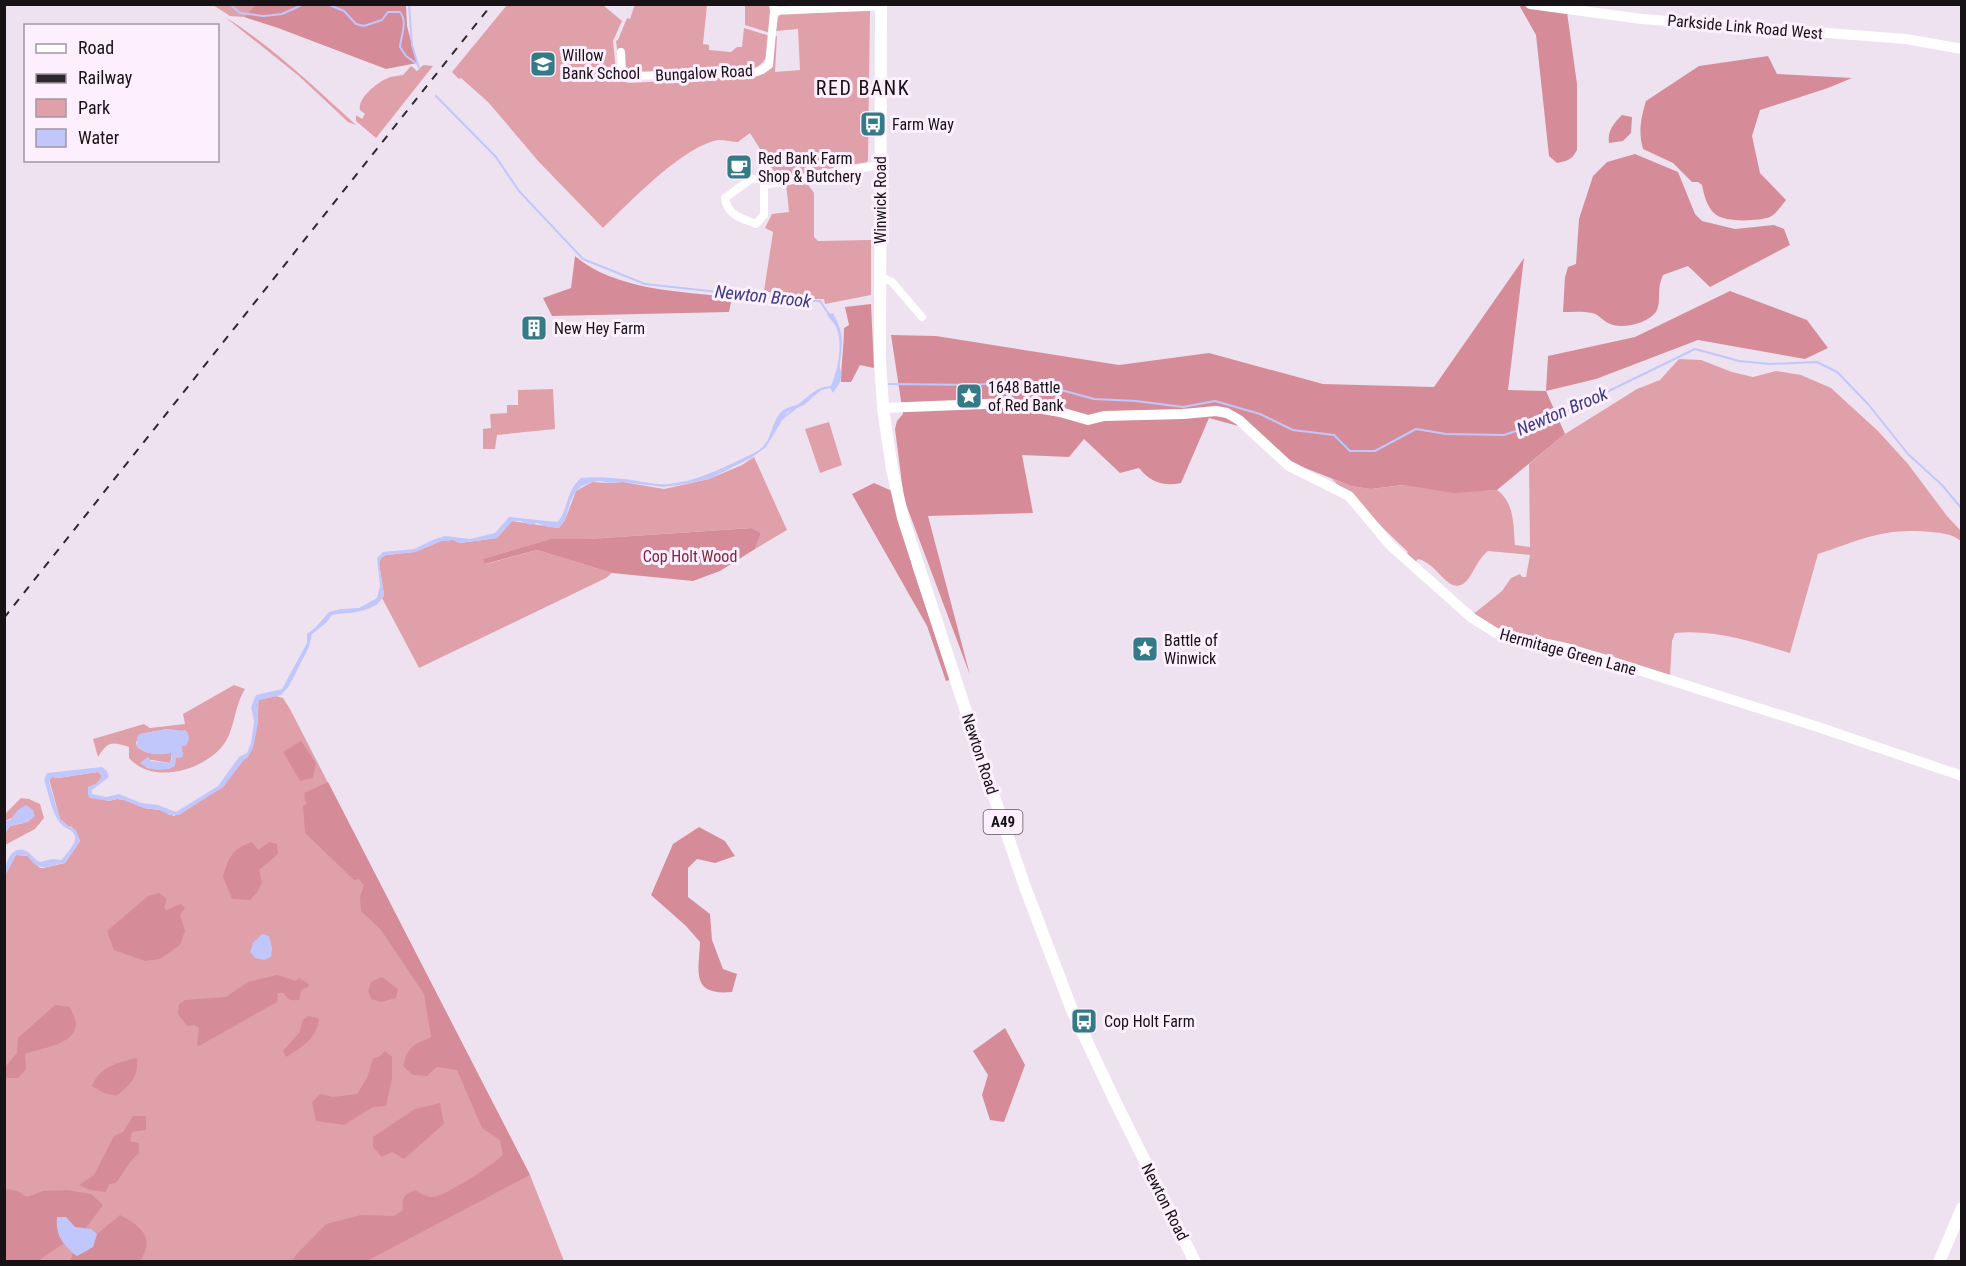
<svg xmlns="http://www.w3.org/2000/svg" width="1966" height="1266" viewBox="0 0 1966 1266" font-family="'Roboto Condensed',sans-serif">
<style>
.green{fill:#e0a0aa;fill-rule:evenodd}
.forest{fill:#d68c98}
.water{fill:#c1c7fb}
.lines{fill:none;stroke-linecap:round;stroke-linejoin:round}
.stream{stroke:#c1c7fb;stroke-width:2}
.street{stroke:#fff;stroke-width:8}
.secondary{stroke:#fff;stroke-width:10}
.primary{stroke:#fff;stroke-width:12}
.rail{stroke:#2d282d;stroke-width:2;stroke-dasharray:8 8;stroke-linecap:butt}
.labels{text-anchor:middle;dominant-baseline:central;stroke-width:6;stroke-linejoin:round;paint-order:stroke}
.shield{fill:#fdeffd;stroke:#5b545b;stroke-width:1.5}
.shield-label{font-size:15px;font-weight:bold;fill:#161216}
.street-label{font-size:16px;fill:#161216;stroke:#fdeffd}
.poi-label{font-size:16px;fill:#161216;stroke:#fdeffd;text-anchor:start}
.park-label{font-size:16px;fill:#7e263c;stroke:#fdeffd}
.water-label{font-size:18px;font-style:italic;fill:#3a3b85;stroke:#fdeffd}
.quarter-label{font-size:20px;letter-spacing:1.5px;fill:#161216;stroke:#fdeffd}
</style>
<rect width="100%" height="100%" fill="#efe2f0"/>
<g class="green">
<path d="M635,4l72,1 -4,39 6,1v5l22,2 6,-5h5l2,-19 26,8c-2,8 -1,20 -7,26 -18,21 -112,16 -142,16l-5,-37 2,-1 9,-22 3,1z"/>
<path d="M213,5h44l-13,12 -14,-1z"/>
<path d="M507,5h96l19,16 -9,20 4,39 12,3 129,-7 11,-6 5,-34h3l-2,36 25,-2 -2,-41 -22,2 2,-14 3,-3 89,-3 -2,149 -1,2 -89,16 -28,-45 -12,9c-6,0 -13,-2 -19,-2 -35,5 -90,63 -116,88l-64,-66 -50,-59 -28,-25 -2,1 -7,-7z"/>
<path d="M745,5h26l-1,28 -25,-8z"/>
<path d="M225,17c48,30 89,70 131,108l-8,-3 -49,-46z"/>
<path d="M423,65l10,1 -57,72 -20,-17v-6l6,4 3,-5 -5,-4c-3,-11 17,-28 28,-32 4,-2 11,-2 15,-3l8,-9 6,5z"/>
<path d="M805,180l9,13v44l4,4 53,-1v55l-46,9 -1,-5h-18l-42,-8 9,-59 -8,-4 7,-14 17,-2 -3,-29z"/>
<path d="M1679,359l22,1 31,12 21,5 23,-6 25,4 30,13 47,43 30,33 39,52 14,15v10c-9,-7 -19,-8 -30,-9 -47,-5 -71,8 -113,22l-28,99c-37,-11 -76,-24 -115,-20l-3,8 -2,35 -158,-41 -41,-19 31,-25 9,-13 9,-4 2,3h4l4,-22 -42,-4c-9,7 -13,18 -19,27 -15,20 -27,-4 -38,-12 -4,-3 -8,-6 -13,-7l-3,4 -9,-8 2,-3 -76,-73 19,7 20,3 33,-4 50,7 43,-2c18,13 16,35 18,55l15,2 -1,-83 36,-30 72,-45 23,-9z"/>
<path d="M553,389l2,40 -58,6 -2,14h-12v-20l8,-1 -1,-14 17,-1v-8h11v-15z"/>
<path d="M829,422l13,43 -22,8 -15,-44z"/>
<path d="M754,457l33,73 -32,19 6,-16 -9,-5 -164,11h-38l-66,20 2,5 51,-14 75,23 -6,5 -187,90 -37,-70 2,-3 -5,-32 2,-5 5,-3 29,-3 26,-11 12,-1 7,3 37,-5 15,-17 47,7 6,-8 11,-29 16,-9 18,1 13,-1 41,7 45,-10 33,-14z"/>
<path d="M234,685l11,4c-11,18 -10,37 -19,52 -18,29 -73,45 -97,17v-11c-19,-6 -21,-5 -31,10l-5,-18 51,-15 6,4 35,-4 -2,-10zM167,729l13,3 5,-2c-3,15 -8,26 -16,39l-22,-1 -4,-7 3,-2 24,4 2,-9 -2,-2c-11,4 -24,2 -33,-5l-1,-5 5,-8z"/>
<path d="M276,696l7,2 7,11 240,466 34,86h-559l-1,-385 12,-21 12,1 12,12h3l22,-5 15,-22 -8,-14 -4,-1 -8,-7 -11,-40 3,-2 6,1 40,-6 4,4c-3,7 -11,11 -14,19l21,6 8,-2 7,1 20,8 16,2 14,6 49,-29 20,-27 5,-3 10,-35 -2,-18 3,-4z"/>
<path d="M21,798l8,1 11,5 4,14 -9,11 -30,16v-12l5,-7 14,-3 -10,-6 -9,4v-7z"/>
</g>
<g class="forest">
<path d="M257,4l149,1 1,21 10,37 -31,6 -108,-41 -34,-11z"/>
<path d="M1519,5h47l11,79v66c-5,10 -10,11 -20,13l-8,-7 -13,-121z"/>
<path d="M1768,56l9,18 75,4 -24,10 -68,22 -8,26 8,37 26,27c-4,5 -10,14 -16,17 -11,4 -45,6 -55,-3 -8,-7 -11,-19 -13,-29l-4,-3h-6l-19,-19 -30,-14c-5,-18 -2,-31 3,-48l53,-35z"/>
<path d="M1622,115l10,2 -1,16 -8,8 -14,2c-2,-12 5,-20 13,-28z"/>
<path d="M1635,154l43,18 17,42 7,7 33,8 39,-4 10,4 6,16 -80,42 -22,-21 -25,9c-7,14 -1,27 -7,37 -9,12 -36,18 -48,11 -6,-3 -10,-9 -16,-10 -9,-2 -20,-1 -29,-1l2,-35 3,-10 8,-3 3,-45 14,-43 14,-14z"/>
<path d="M575,256c39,34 107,36 157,41l-3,15 -177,4 -9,-18 28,-10z"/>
<path d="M1524,258l-16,132 38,1 2,-35 87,-19 95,-46 77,29 21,28 -23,11 -107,-19 -102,39 -50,12 19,43 -68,56 -43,3 -51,-8 -32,4 -20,-3 -46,-18 -29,-15 -23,-23 -44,-12 -28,65c-17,4 -31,-1 -42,-15l-19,5 -36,-34 -15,18 -47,-2 11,58 -105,3 42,159 -66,-176 -9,-70 2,-8 6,-7 -12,-79 45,1 183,29 90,-12 114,31 111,3z"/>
<path d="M871,304l3,64 -14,-3 -9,17h-10c0,-18 3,-36 3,-54l5,-3 -4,-18z"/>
<path d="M874,483l18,8 21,78 37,111 -4,1 -19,-55 -75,-132z"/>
<path d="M752,528l9,5 -6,16 -35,22 -27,10 -81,-8 -75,-23 -52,14 -2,-5 67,-20h38z"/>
<path d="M301,741l15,22 -3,15 -13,3 -17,-29z"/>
<path d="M328,782l202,393 -163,86h-75l3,-5 31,-32 35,-9 33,1 9,-6c-2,-13 1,-15 12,-20 7,4 14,9 22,6 16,-5 54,-30 66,-41l-3,-15 -18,-12 -25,-58 -20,-3 -10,9 -14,-1 -10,-9c5,-20 10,-21 28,-29l-7,-43 -43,-64 -20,-19 -1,-14 4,-12 -5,-6 -5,1 -49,-47 -2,-27 4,-3 -2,-2 -1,-8z"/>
<path d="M699,827l26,14 10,15 -20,7 -18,-4 -9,9v29l22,17 2,26 11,29 14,5 -5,18c-42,4 -33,-21 -32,-50l-14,-16 -35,-31 22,-51z"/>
<path d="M252,842l6,8 11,-8 8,2 1,10 -19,16 3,12 -4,9 -8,9 -18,-1 -9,-22c5,-18 9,-29 29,-35z"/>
<path d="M159,893l8,6 -3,8 2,3 15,-6 4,4 -5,7 5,16 -5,14 -20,14 -15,2 -31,-11 -7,-19 41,-35z"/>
<path d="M277,975l19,6 3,-3 10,6 -1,3 -6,2 -3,11c-8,1 -12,0 -15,-7h-6l-1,9 -78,44 -2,-1 2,-17 -5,-3 -7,1 -9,-12 1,-10 6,-4 41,-3 22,-15z"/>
<path d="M382,977l16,12 -2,9 -15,4 -10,-3 -3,-8 3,-9z"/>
<path d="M55,1005l15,2c2,5 6,12 6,18 -2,21 -37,23 -51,29l1,15 -8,9h-11l-2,-2 1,-10 11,-13 1,-15z"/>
<path d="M308,1016l11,2c-1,20 -18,30 -33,39l-3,-6 16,-18 4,-13z"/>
<path d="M1005,1028l20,37 -21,57 -14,-2 -8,-25 6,-20 -15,-24z"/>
<path d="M385,1051l7,6v22l-6,27 -13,1 -29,18 -28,-4 -4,-19 8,-8 13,3 24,-3 10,-16 6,-20 6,-1z"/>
<path d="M137,1058c2,19 -7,27 -21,38l-12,-3 -12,-7c7,-19 26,-24 45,-28z"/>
<path d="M440,1103l4,21 -40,35 -12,-7 -10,5 -9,-10v-10l42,-28z"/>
<path d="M133,1116h13v14l-14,2 -2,9 9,2v10l-8,8 -15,22 -7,1 -3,8 -16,-2 -11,-5 15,-10 20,-39 9,-4z"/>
<path d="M5,1189l12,2 10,6 16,-6 24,-1 24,4 12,11 -17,23 -48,33 -33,1z"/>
<path d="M120,1215c21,11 36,23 20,46l-70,1 3,-9 4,3 16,-9 4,-13z"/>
</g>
<g class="water">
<path d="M833,313c11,21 10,27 7,50 -1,5 2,9 1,14 0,6 -5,11 -8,16l-3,-5 -9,2 -17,15 -17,7 -21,35 -15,11 -42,21 -30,6 -16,2 -40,-5 -13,1 -10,-2 -8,1 -10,4 -6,5 -5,9 -6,20 -6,8 -12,-1 -10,-4 -7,2 -9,-4h-9l-15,17 -37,5 -7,-3 -12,1 -26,11 -29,3 -5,3 -2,5 5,33c-3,3 -6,9 -10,10 -13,8 -28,6 -42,9l-6,8 -14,11 -3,13 -20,39 -8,9 -22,5 -3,4 2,18 -2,12 -3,14 -5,9 -5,4 -20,26 -44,28h-10l-9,-5 -16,-2 -20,-8 -7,-1 -8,2 -19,-3 -2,-3v-8c4,-2 12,-4 14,-11l-4,-4 -40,6 -6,-1 -3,5 11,37 8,7 8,4 4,11 -15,22c-18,2 -26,11 -37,-7l-12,-1 -11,21c-1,-12 7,-34 23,-24 4,3 7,8 12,10l12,-3 9,1c4,-4 16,-17 14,-24 -2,-7 -10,-7 -14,-12 -10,-11 -12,-31 -17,-44l3,-7 55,-6 5,4 2,6 -17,13v4l14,3 13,-3 22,9 17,2 18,7 42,-26 21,-29 8,-4 4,-10 3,-21 -3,-15 5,-12 26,-6 25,-46v-9l8,-6 14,-16 12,-3 18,-1 18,-10 3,-12 -3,-28 6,-6 31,-3 21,-10 10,-3 25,3 25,-6 14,-16 48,5c11,-9 8,-31 24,-44 16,-2 35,0 51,2 12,2 25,5 36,4 32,-3 58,-18 86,-31 19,-9 15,-26 26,-40 5,-6 14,-6 20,-10 10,-8 18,-17 31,-17 7,-17 13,-45 4,-61 -3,-5 -6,-6 -8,-11z"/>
<path d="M167,729l20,2 2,8 -3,7h-4l1,11 -7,1 -1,8c-10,6 -26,5 -35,-3l8,-6 3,4 19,2 2,-6 -1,-4c-12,3 -25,1 -34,-6v-10l3,-3z"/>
<path d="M26,805l7,5 2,6 -7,6 -18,4 -5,7v-12l5,-1 8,-10z"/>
<path d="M262,934l7,2 3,12 -1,9 -7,3 -9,-2 -5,-6 3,-9z"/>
<path d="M57,1217h9l9,10 16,2 6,5 -4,13 -16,9c-14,-11 -22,-21 -20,-39z"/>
</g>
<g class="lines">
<g class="stream">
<path d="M230,4l10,9 23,3"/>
<path d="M327,4l17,7 12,13 8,2 18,-6 6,-8h12c8,10 1,23 0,35l6,9 11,8"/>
<path d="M409,4l3,41 7,23"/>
<path d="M264,16l18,-2 22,-10"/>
<path d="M436,96l60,61 23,34 64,68 62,25 155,17h20l10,15"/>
<path d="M889,384l87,1 34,-4 22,1 62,17 42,2 47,6 32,-6 45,13 33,16 41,5 16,16h25l41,-22 30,5 58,1 45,-15 146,-71 44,12 31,3 47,-2 20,10 31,32 40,50 34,31 20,24"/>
<path d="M778,422l19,-15"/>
<path d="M257,714l1,-15"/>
</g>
<g class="street">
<path d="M774,11l107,-5"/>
<path d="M621,52l1,19 6,5 126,-3 8,-3 7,-5 5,-54 -1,-7"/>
<path d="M756,179h-5l-26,19c2,17 16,20 31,26l8,-9v-30l116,-20"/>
<path d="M880,276l12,6 30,35"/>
</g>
<g class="secondary">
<path d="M1530,4l112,15 264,20 56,10"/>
<path d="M883,408l126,-5 51,9 28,8 16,-4 79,-2 33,-3 11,2 12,7 50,46 60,30 42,50 81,72 24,15 70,15 44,13 208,66 144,49"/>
</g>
<g class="primary">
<path d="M881,4l-1,356 3,48 9,61 11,49 85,261 37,108 47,123 43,91 80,161"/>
<path d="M1939,1262l23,-54"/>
</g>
<path class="rail" d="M4,618l488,-614"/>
</g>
<defs>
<symbol id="school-square" viewBox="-11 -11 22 22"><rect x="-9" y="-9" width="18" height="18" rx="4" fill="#347a87" stroke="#fdeffd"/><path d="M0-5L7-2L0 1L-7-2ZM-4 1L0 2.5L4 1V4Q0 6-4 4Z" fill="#fff"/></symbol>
<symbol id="bus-square" viewBox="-11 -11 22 22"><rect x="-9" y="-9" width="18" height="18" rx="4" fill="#347a87" stroke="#fdeffd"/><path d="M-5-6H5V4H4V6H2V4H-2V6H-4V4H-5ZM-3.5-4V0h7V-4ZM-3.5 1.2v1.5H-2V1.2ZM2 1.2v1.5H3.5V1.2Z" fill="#fff"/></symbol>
<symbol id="cafe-square" viewBox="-11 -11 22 22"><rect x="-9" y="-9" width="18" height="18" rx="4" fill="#347a87" stroke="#fdeffd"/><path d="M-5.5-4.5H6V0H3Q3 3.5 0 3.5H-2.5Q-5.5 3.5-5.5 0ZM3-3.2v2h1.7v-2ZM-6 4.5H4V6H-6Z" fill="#fff"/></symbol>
<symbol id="building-square" viewBox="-11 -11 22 22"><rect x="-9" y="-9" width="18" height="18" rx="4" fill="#347a87" stroke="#fdeffd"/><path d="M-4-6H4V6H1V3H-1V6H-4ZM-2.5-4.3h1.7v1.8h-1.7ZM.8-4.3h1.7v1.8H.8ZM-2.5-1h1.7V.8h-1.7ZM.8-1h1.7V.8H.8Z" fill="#fff"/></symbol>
<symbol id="sight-square" viewBox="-11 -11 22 22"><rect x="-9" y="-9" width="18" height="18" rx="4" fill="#347a87" stroke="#fdeffd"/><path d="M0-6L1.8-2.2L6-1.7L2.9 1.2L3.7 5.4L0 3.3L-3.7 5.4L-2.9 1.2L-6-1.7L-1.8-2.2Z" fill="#fff"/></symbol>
</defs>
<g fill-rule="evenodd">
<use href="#school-square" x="528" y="49" width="30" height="30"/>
<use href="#bus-square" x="858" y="109" width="30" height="30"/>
<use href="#cafe-square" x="724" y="152" width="30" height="30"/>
<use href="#building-square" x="519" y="313" width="30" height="30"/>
<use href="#sight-square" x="954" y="381" width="30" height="30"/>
<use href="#sight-square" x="1130" y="634" width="30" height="30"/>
<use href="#bus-square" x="1069" y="1006" width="30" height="30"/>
</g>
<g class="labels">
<rect class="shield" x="983.5" y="810" width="39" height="24" rx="4.5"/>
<g class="shield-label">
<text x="1003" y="822">A49</text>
</g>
<g class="street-label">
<text transform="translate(1745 27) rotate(5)">Parkside Link Road West</text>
<text transform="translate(704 73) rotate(-3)">Bungalow Road</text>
<text transform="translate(880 200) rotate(-90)">Winwick Road</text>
<text transform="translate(1568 652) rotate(15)">Hermitage Green Lane</text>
<text transform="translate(980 754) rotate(72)">Newton Road</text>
<text transform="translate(1165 1202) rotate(63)">Newton Road</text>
</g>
<g class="poi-label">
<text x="562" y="55">Willow<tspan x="562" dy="18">Bank School</tspan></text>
<text x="892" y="124">Farm Way</text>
<text x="758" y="158">Red Bank Farm<tspan x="758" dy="18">Shop &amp; Butchery</tspan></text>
<text x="554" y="328">New Hey Farm</text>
<text x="988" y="387">1648 Battle<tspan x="988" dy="18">of Red Bank</tspan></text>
<text x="1164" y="640">Battle of<tspan x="1164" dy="18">Winwick</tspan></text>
<text x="1104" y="1021">Cop Holt Farm</text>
</g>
<g class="park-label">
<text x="690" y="556">Cop Holt Wood</text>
</g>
<g class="water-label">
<text transform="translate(763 296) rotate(6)">Newton Brook</text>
<text transform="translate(1562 411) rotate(-23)">Newton Brook</text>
</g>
<g class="quarter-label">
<text x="863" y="88">RED BANK</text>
</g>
</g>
<rect width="1966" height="1266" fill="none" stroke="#161216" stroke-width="12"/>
<rect x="24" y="24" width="195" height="138" fill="#fdeffd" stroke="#a197a1" stroke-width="1.5"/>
<rect x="36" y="44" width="30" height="9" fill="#ffffff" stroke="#a197a1" stroke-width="1.5"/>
<text x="78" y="54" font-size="18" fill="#161216">Road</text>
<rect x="36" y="74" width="30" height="9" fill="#2d282d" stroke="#a197a1" stroke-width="1.5"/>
<text x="78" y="84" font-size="18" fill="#161216">Railway</text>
<rect x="36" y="99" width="30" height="18" fill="#e0a0aa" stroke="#a197a1" stroke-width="1.5"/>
<text x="78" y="114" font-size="18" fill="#161216">Park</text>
<rect x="36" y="129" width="30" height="18" fill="#c1c7fb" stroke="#a197a1" stroke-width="1.5"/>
<text x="78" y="144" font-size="18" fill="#161216">Water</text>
</svg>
